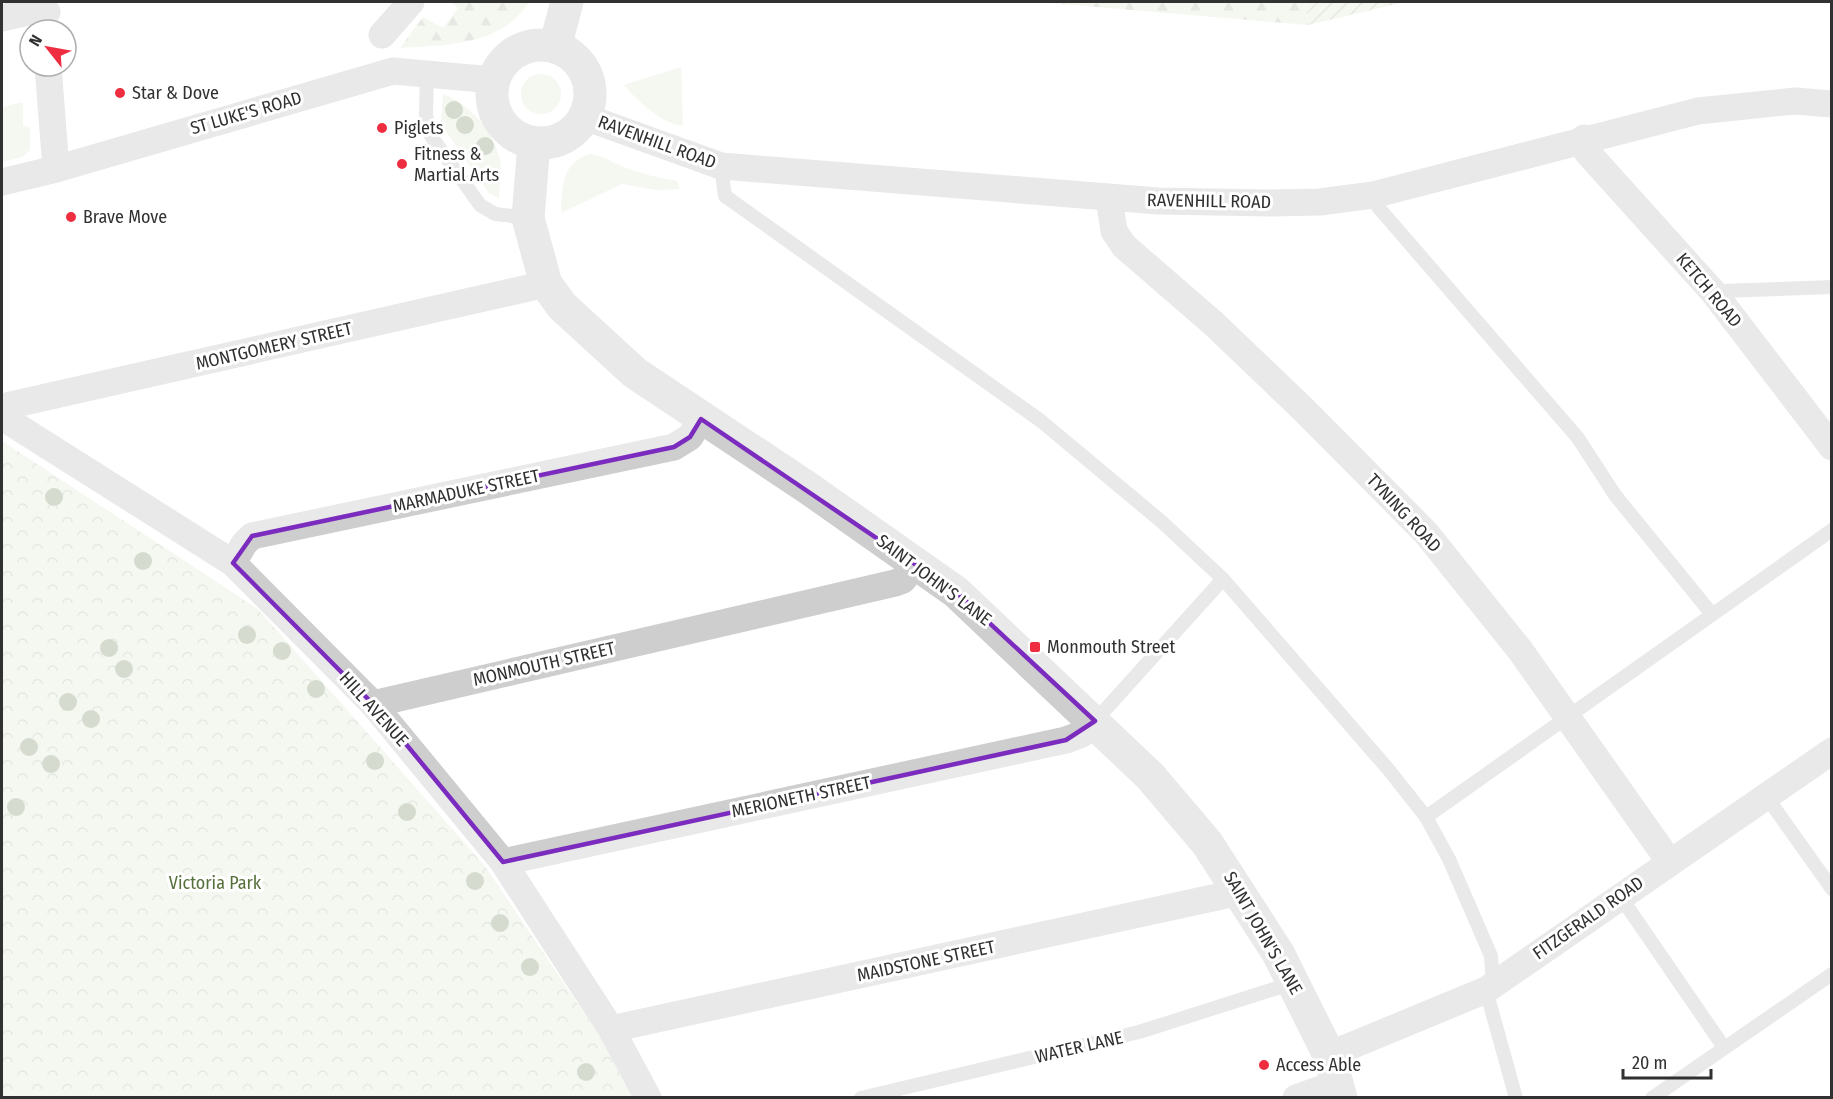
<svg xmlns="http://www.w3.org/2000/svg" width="1833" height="1099" viewBox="0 0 1833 1099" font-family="'Fira Sans Condensed',sans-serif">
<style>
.grass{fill:#e8efdf}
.forest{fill:url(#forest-firs)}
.park{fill:url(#park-crowns)}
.garden{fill:url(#garden-furrows)}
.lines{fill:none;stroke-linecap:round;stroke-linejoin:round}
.service{stroke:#cecece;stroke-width:14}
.minor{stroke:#cecece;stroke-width:27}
.tertiary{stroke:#cecece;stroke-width:33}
.tree{fill:#a2b093}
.marked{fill:none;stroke:#7b2cbf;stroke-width:4.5;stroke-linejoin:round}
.poi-dot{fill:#ef2d40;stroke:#fff;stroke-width:2}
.labels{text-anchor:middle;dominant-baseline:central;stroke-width:6;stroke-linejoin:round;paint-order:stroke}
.poi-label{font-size:18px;fill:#313131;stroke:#fff;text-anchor:start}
.street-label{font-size:18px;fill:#313131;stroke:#fff}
.park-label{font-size:18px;fill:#56703b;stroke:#fff}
</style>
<defs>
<pattern id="forest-firs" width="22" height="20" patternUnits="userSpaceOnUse" patternTransform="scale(1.5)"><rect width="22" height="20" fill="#e8efdf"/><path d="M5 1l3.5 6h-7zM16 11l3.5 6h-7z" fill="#c7cdc0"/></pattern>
<pattern id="park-crowns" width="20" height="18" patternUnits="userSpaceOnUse" patternTransform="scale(1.5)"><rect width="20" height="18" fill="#e8efdf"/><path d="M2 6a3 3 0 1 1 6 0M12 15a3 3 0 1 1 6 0" fill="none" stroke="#c7cdc0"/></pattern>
<pattern id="garden-furrows" width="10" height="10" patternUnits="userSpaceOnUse" patternTransform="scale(1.5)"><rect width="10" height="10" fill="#e8efdf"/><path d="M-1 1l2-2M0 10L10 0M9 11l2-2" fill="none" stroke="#c7cdc0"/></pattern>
</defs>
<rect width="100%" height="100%" fill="#fff"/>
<g class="grass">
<path d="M681,67l2,58c-16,3 -49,-27 -59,-40z"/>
<circle cx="541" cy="94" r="20"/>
<path d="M443,94c27,10 51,37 57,66 2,12 -1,27 -1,38l-10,-5 -48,-69z"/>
<path d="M23,102v24l7,1v23l-8,7 -20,5v-55z"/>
<path d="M590,154c14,2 23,9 36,14 17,6 33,10 51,13l3,8 -23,1 -35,-6 -61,29c1,-26 1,-51 29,-59z"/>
</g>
<g class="forest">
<path d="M450,2h79c-27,44 -84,43 -129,46l23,-31 20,11 15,-20z"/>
<path d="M1038,2h267l3,23z"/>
</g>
<path class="park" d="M2,441l256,168 227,257 115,171 32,60h-630z"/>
<path class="garden" d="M1305,2h100l-97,23z"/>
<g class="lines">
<g class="service">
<path d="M427,72l-1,43 5,21 49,69 15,9 33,4"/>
<path d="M721,166l4,30 316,225 121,101 61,57 165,190 38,48 23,42 42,97 2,29"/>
<path d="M1373,195l5,12 200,231 37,57 96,118"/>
<path d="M1714,293l8,-2 110,-4"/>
<path d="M1095,721l128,-142"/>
<path d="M1766,796l66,93"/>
<path d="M1426,817l406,-287"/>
<path d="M1620,896l103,150"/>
<path d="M1486,990l30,108"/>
<path d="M861,1098l278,-66 154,-49"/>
<path d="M1652,1098l180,-124"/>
</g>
<g class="minor">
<path d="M2,18l30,-7 15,1"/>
<path d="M382,35l29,-33"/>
<path d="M48,66l8,103"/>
<path d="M585,117l136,49 437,35 113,2 49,-1 53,-7 325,-84 97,-10 37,3"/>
<path d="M1584,138l3,14 127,141 118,154"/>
<path d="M2,182l54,-13 337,-98 100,9"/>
<path d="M1109,198l5,33 10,15 89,77 92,88 121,122 94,117 149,211"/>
<path d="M2,407l544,-123"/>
<path d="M2,417l231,146 140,141 130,158 108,167 37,69"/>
<path d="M233,563l11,-19 8,-8 422,-89 16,-10 11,-18"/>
<path d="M373,704l522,-121 8,-3 13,-17"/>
<path d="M503,862l563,-122 16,-6 13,-13"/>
<path d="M611,1029l629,-137"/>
<path d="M1329,1055l157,-65 346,-239"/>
<path d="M1296,1098l42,-15"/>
</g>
<g class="tertiary">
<circle cx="541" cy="94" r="49"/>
<path d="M555,47l12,-45"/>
<path d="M534,143l-6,75 18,66 16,22 73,67 173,115 148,104 194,184 57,67 71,110 51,102 12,43"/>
</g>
</g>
<g class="tree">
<circle cx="454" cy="110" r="9"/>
<circle cx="465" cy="125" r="9"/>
<circle cx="485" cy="146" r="9"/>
<circle cx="54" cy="497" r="9"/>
<circle cx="143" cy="561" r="9"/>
<circle cx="247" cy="635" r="9"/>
<circle cx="109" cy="648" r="9"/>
<circle cx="282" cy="651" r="9"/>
<circle cx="124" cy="669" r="9"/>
<circle cx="316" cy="689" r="9"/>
<circle cx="68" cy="702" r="9"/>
<circle cx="91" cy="719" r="9"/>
<circle cx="29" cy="747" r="9"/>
<circle cx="375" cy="761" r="9"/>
<circle cx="51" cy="764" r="9"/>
<circle cx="16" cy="807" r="9"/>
<circle cx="407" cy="812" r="9"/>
<circle cx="475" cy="881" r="9"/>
<circle cx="500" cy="923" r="9"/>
<circle cx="530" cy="967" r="9"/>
<circle cx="586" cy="1072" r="9"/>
</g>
<path d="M0 0H1833V1099H0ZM701,419l255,173 139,129 -29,19 -563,122 -130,-158 -140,-141 19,-27 422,-89 16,-10z" fill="#fff" fill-opacity=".55" fill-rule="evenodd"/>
<path class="marked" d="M701,419l255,173 139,129 -29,19 -563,122 -130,-158 -140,-141 19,-27 422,-89 16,-10z"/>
<g class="poi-dot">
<circle cx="120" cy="93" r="6"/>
<circle cx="382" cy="128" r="6"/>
<circle cx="402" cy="164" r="6"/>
<circle cx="71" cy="217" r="6"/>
<rect x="1029" y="641" width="12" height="12" rx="3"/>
<circle cx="1264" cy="1065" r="6"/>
</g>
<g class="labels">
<g class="poi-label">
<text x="132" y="93">Star &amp; Dove</text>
<text x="394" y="128">Piglets</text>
<text x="414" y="154">Fitness &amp;<tspan x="414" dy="21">Martial Arts</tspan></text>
<text x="83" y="217">Brave Move</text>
<text x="1047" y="647">Monmouth Street</text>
<text x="1276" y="1065">Access Able</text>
</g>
<g class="street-label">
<text transform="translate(246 113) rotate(-16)">ST LUKE'S ROAD</text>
<text transform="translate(657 142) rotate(20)">RAVENHILL ROAD</text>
<text transform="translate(1209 201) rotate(1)">RAVENHILL ROAD</text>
<text transform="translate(1709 290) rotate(50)">KETCH ROAD</text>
<text transform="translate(274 346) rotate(-13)">MONTGOMERY STREET</text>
<text transform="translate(466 491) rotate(-12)">MARMADUKE STREET</text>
<text transform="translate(1404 513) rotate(47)">TYNING ROAD</text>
<text transform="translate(934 580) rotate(37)">SAINT JOHN'S LANE</text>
<text transform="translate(544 664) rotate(-13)">MONMOUTH STREET</text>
<text transform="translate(374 709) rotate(48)">HILL AVENUE</text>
<text transform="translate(801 797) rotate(-12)">MERIONETH STREET</text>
<text transform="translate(1588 918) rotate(-35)">FITZGERALD ROAD</text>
<text transform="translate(1263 933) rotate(60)">SAINT JOHN'S LANE</text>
<text transform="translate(926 961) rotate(-12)">MAIDSTONE STREET</text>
<text transform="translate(1079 1047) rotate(-13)">WATER LANE</text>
</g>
<g class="park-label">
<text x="215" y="883">Victoria Park</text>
</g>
</g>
<rect width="1833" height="1099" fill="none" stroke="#313131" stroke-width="6"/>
<g transform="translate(48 48) rotate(301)"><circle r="28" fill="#ffffff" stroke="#adadad" stroke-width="1.5"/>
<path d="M0-4.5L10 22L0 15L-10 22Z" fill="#ef2d40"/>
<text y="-9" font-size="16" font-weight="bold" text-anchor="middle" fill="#313131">N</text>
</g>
<path d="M1623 1069v9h88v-9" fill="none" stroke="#313131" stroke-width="3"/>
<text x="1632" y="1069" font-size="18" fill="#313131" stroke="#ffffff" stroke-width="4.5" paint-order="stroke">20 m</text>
</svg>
